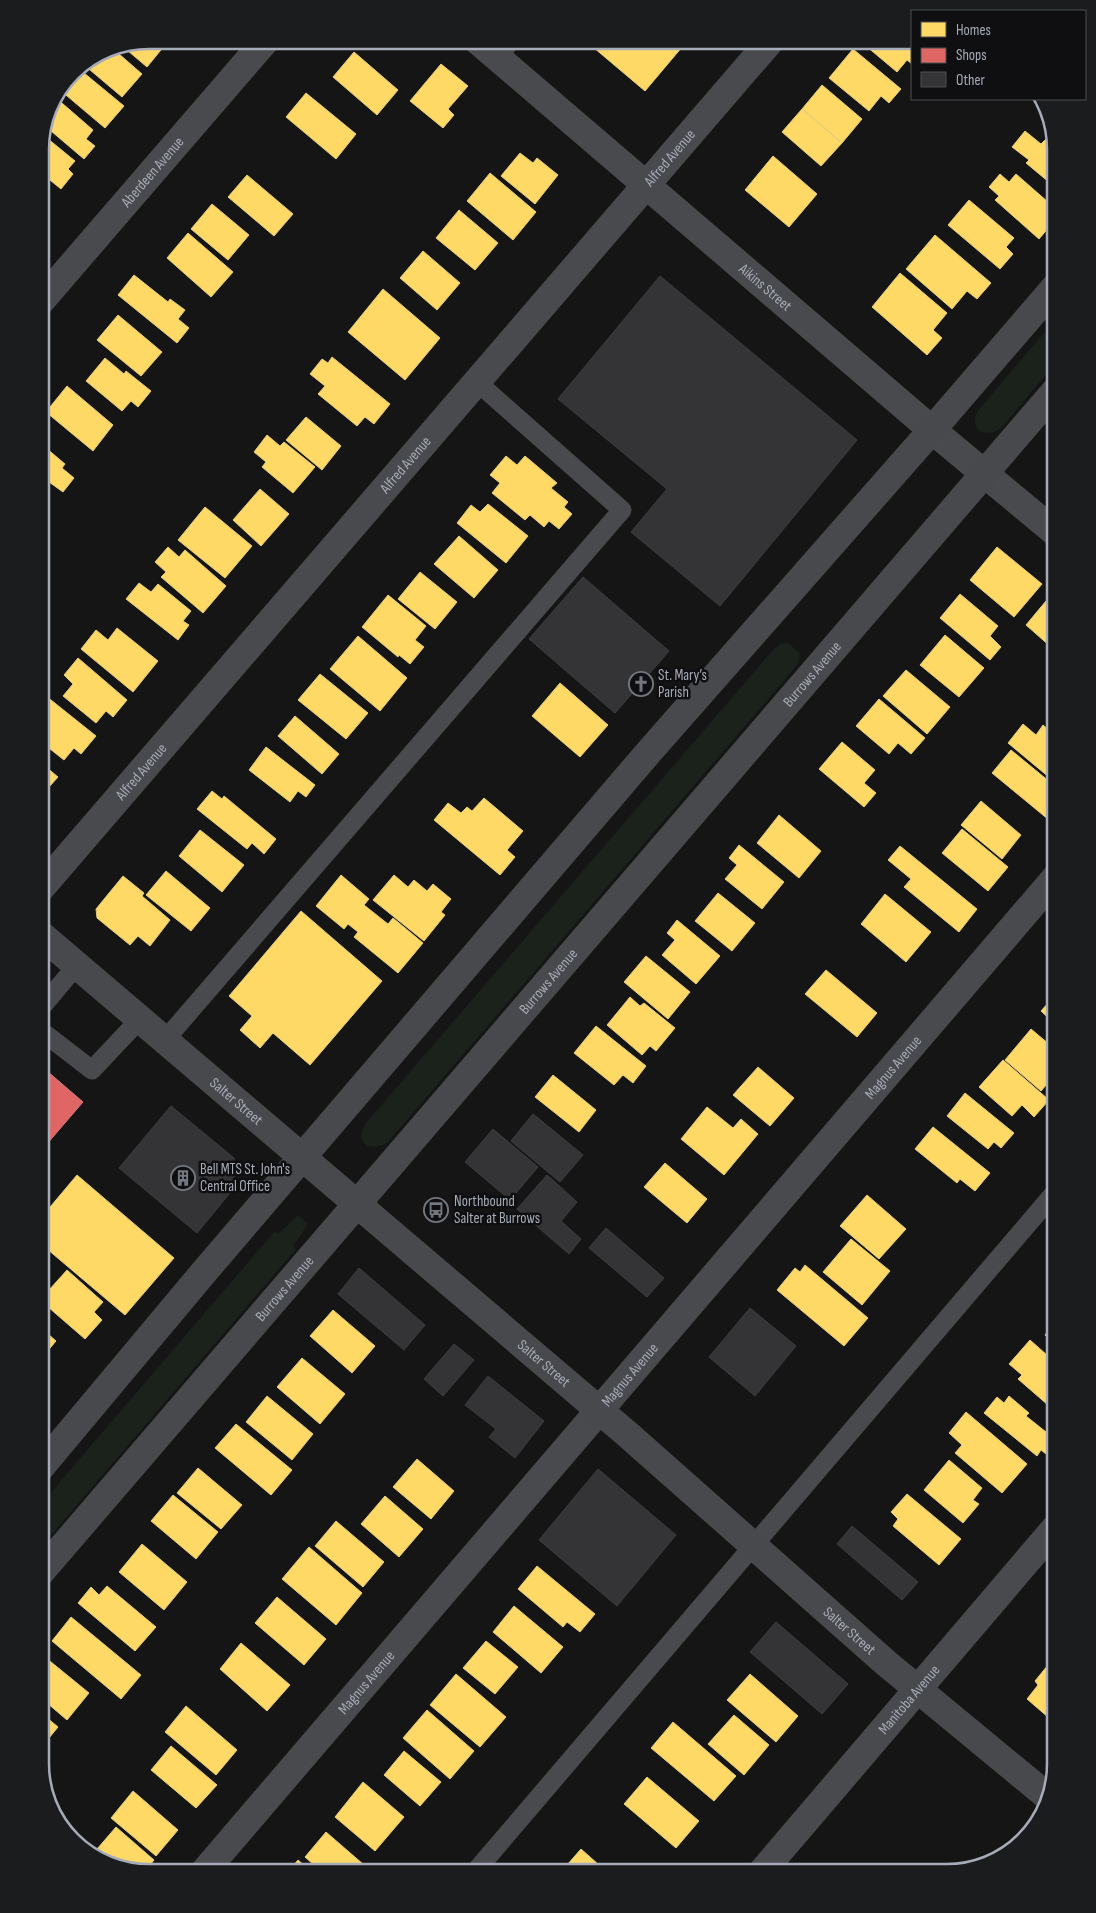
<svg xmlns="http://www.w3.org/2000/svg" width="1096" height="1913" viewBox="0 0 1096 1913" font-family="'Sofia Sans Condensed',sans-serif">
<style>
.green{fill:#1b221c}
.homes{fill:#ffd966;stroke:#e4cc7e}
.shops{fill:#e06666;stroke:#cf7b7e}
.building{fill:#343436;stroke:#3d3e41}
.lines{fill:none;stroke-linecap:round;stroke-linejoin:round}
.lane{stroke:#494a4e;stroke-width:19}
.street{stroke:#494a4e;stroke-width:28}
.secondary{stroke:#48494c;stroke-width:28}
.labels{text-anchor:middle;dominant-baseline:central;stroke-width:5;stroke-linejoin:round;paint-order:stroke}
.street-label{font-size:15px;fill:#a6acb7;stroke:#0f0f11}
.poi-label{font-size:15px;fill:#a6acb7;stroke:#0f0f11;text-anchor:start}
.rim{fill:none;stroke:#a6acb7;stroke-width:2.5}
</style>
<rect width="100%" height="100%" fill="#151515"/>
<g class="green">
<path d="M1056,319v44l-55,65c-17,12 -34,0 -22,-19z"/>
<path d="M788,643l12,10 -1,8 -5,8 -406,473c-18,12 -35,0 -22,-19l407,-473 8,-6z"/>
<path d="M298,1215l10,9 -15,22 3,3 -256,299v-43l235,-274 3,3z"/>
</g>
<g class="homes">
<path d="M149,40h10l6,5 -18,22 -26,-22z"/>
<path d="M589,40h99l-43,51 -58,-49z"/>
<path d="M870,40h42v24l-5,-4 -10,12 -31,-26z"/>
<path d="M111,47l31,27 -20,23 -39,-33z"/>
<path d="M853,49l48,40 -12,14 -8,-7 -12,15 -40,-33z"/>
<path d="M354,52l44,38 -21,25 -44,-38z"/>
<path d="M441,64l27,22 -20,23 6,6 -11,13 -33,-27z"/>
<path d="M78,68l46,38 -19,22 -45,-38 12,-18z"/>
<path d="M822,85l40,34 -20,24 -40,-34z"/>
<path d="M306,93l50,41 -20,25 -50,-42z"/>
<path d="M55,97l38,33 -7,9 9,7 -11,13 -40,-34 4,-18z"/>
<path d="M802,109l40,34 -21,23 -39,-34z"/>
<path d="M1025,131l16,13 6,-6 8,8 1,42 -30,-25 3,-3 -17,-13z"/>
<path d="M42,134l33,27 -7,8 5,5 -12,15 -21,-17z"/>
<path d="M520,153l13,10 4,-5 21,17 -23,29 -34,-28z"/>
<path d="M773,156l44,38 -28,33 -44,-37z"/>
<path d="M490,173l46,39 -23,28 -46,-39z"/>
<path d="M1000,174l9,8 7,-8 40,35v10l-17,20 -44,-39 4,-4 -10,-9z"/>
<path d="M247,175l46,39 -19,22 -46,-39z"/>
<path d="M969,200l45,38 -8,9 7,7 -13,15 -52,-44z"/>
<path d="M212,204l37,31 -21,25 -37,-31z"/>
<path d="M459,210l39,33 -23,27 -39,-32z"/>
<path d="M188,233l45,39 -22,25 -44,-39z"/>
<path d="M935,235l56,48 -14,16 -10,-8 -15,18 -46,-40z"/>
<path d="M423,251l37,32 -23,27 -37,-32z"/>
<path d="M900,273l47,40 -14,17 9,8 -15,17 -55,-48z"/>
<path d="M134,275l34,27 2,-3 15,11 -7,9 11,9 -12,15 -59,-48z"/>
<path d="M383,289l57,49 -35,42 -57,-48z"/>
<path d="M118,315l44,37 -21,24 -44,-36z"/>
<path d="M332,357l58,47 -16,20 -9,-7 -8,9 -39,-32 7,-8 -15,-12 12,-15 6,4z"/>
<path d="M105,358l19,16 2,-3 25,20 -13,16 -7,-6 -9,10 -36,-30z"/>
<path d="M67,386l46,39 -20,26 -47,-39z"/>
<path d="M306,417l35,29 -19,24 -36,-30z"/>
<path d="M267,435l13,11 4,-4 31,25 -22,26 -31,-26 4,-5 -12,-10z"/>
<path d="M40,443l25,21 -3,4 12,10 -11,14 -14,-10 -4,5 -5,-4z"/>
<path d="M506,456l11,9 8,-9 32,27 -6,5 17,14 -4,5 8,7 -13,15 -10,-8 -5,6 -14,-12 -5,5 -33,-27 8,-10 -10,-8z"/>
<path d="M260,489l29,25 -28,32 -28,-26z"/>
<path d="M488,504l40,32 -22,27 -49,-40 14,-18 9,7z"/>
<path d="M205,507l47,39 -27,32 -47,-38z"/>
<path d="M459,536l39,34 -24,28 -40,-34z"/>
<path d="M168,547l11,10 6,-7 41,36 -23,27 -42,-36 5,-5 -11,-10z"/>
<path d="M997,547l45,37 -28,33 -44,-37z"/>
<path d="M420,572l37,30 -22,27 -37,-30z"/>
<path d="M139,583l12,9 7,-8 33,27 -8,10 6,4 -11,15 -52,-41z"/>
<path d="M1056,589v52l-5,6 -25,-22z"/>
<path d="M960,594l38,32 -8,10 11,11 -11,13 -50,-42z"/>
<path d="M388,595l38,31 -11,14 9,7 -14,17 -11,-9 -1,2 -36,-30z"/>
<path d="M117,628l41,33 -25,31 -52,-43 15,-19 12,10z"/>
<path d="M945,635l39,33 -25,29 -39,-32z"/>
<path d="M358,636l49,42 -27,33 -50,-42z"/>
<path d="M78,658l49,42 -14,17 -7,-6 -10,12 -33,-27 10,-12 -9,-9z"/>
<path d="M906,670l44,37 -23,27 -44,-38z"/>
<path d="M320,674l48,39 -22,26 -48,-39z"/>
<path d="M560,683l48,42 -28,32 -48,-41z"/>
<path d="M46,696l50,40 -15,18 -7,-6 -10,12 -24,-19v-38z"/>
<path d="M879,699l46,39 -14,16 -13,-11 -9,11 -33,-28z"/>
<path d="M295,716l44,38 -17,20 -44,-38z"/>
<path d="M1023,724l13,11 7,-10 13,11v47l-48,-40z"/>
<path d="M842,742l33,28 -11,13 12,10 -12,14 -45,-38z"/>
<path d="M266,747l49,38 -9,12 -8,-6 -8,11 -41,-32z"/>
<path d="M1011,750l45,37v24l-7,9 -57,-47z"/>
<path d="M40,762l18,15 -18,20z"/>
<path d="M212,791l10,8 2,-3 52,43 -12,15 -12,-11 -5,6 -50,-40z"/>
<path d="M484,798l39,33 -16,19 8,7 -15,18 -66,-55 14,-17 13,10 6,-6 5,4z"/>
<path d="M981,801l40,34 -19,24 -41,-34z"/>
<path d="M779,815l42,36 -22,27 -42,-35z"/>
<path d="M962,829l46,38 -20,24 -46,-38z"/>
<path d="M200,830l44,35 -22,27 -43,-36z"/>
<path d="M739,845l45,37 -22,27 -37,-30 12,-14 -8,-7z"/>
<path d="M900,846l77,63 -18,23 -55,-45 7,-8 -23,-19z"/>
<path d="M166,871l44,37 -19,23 -45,-36z"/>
<path d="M341,875l28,24 -5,6 24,19 5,-6 30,25 -25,30 -44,-36 4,-5 -10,-8 -4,5 -28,-23z"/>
<path d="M394,875l14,12 6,-7 13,11 6,-7 18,15 -10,13 4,3 -21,26 -51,-41z"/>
<path d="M123,876l21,17 -2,3 28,24 -20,26 -12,-10 -8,9 -33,-27 -1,-9z"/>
<path d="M718,893l37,30 -23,28 -37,-30z"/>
<path d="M885,894l46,38 -25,30 -45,-38z"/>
<path d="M301,911l81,70 -72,84 -37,-32 -13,15 -20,-18 12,-14 -23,-20z"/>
<path d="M677,920l43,36 -24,28 -34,-29 13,-15 -8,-7z"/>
<path d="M646,956l44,36 -22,27 -44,-37z"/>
<path d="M826,970l51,43 -20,24 -52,-43z"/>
<path d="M1056,994v31l-15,-14z"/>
<path d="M630,997l10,9 4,-3 31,25 -19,23 -6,-5 -8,9 -35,-30z"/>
<path d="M596,1026l50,40 -13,17 -10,-8 -9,10 -40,-32z"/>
<path d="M1031,1029l25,21v30l-3,-3 -12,14 -36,-31z"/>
<path d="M1003,1060l46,40 -15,17 -12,-12 -10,11 -33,-29z"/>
<path d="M758,1067l36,31 -24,28 -37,-31z"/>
<path d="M553,1075l43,35 -17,22 -44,-35z"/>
<path d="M965,1093l49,40 -13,15 -7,-6 -6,7 -41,-33z"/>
<path d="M707,1107l26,21 8,-9 17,15 -34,41 -43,-36z"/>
<path d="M933,1127l57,46 -15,18 -15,-12 -3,4 -42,-34z"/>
<path d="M665,1163l42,36 -20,24 -43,-36z"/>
<path d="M77,1175l97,83 -49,57 -85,-72v-24z"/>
<path d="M867,1195l39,34 -27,30 -39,-33z"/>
<path d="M851,1239l39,32 -28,34 -39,-33z"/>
<path d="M805,1265l63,53 -24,28 -67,-56 18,-22 5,4z"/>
<path d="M67,1270l36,32 -9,10 8,8 -17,19 -45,-39z"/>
<path d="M333,1310l42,36 -23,27 -42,-37z"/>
<path d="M1056,1322v22l-11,-9z"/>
<path d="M40,1327l16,14 -16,19z"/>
<path d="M1030,1340l26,23v49l-38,-33 4,-4 -13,-11z"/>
<path d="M302,1358l43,36 -25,30 -43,-37z"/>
<path d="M267,1396l46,38 -21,26 -46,-38z"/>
<path d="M1009,1396l20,17 -3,3 30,24v12l-5,6 -10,-8 -4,6 -53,-43 13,-16 7,6z"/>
<path d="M966,1412l61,52 -25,29 -47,-40 7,-8 -13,-12z"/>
<path d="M236,1424l56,46 -21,25 -56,-47z"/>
<path d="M417,1459l37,32 -23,28 -38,-32z"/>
<path d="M949,1460l33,28 -9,12 6,4 -16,19 -39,-33z"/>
<path d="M198,1468l44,37 -21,24 -44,-36z"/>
<path d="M907,1494l54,45 -22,26 -46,-39 5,-7 -7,-7z"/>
<path d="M173,1495l45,37 -22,27 -45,-38z"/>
<path d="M385,1496l38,33 -24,28 -38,-33z"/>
<path d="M336,1521l48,41 -21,25 -48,-41z"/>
<path d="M142,1544l45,38 -23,28 -45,-38z"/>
<path d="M309,1547l53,46 -26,32 -54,-46z"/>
<path d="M537,1566l58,48 -15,18 -13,-10 -4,5 -45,-38z"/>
<path d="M107,1586l49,41 -21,24 -57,-48 13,-16 8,8z"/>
<path d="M277,1597l49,42 -22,26 -49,-42z"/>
<path d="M514,1606l49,41 -22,26 -48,-41z"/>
<path d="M71,1617l70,58 -20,24 -69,-58z"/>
<path d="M486,1641l32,26 -23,27 -32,-26z"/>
<path d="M241,1643l49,42 -23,26 -47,-42z"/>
<path d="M40,1653l49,40 -22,27 -27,-23z"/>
<path d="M1048,1665l8,7v52l-29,-25 11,-14 -3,-4z"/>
<path d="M456,1674l50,43 -26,30 -50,-42z"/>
<path d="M750,1674l48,42 -22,26 -49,-42z"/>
<path d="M186,1706l51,44 -21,25 -51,-43z"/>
<path d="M427,1710l47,41 -24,28 -47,-41z"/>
<path d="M40,1712l18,15 -18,22z"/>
<path d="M734,1715l35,30 -25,30 -36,-31z"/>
<path d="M673,1722l63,54 -22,25 -63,-53z"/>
<path d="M171,1746l46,39 -21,23 -45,-38z"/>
<path d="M404,1751l37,31 -21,24 -36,-31z"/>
<path d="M647,1777l52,44 -23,27 -52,-44z"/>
<path d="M363,1782l41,35 -29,34 -40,-34z"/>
<path d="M133,1791l45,39 -22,26 -45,-38z"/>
<path d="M116,1827l38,33 -10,13 -53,-17z"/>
<path d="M326,1832l45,39 -2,2h-46l-18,-16z"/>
<path d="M581,1849l27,24h-48z"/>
<path d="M298,1860l15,13h-26z"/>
</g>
<path class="shops" d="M40,1065l43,37 -43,50z"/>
<g class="building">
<path d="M660,276l197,164 -137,166 -89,-74 36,-43 -109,-90z"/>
<path d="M583,577l86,74 -54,62 -86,-74z"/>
<path d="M171,1106l63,52v30l-37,45 -78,-65z"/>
<path d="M533,1114l50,41 -23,27 -49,-41z"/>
<path d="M493,1129l45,38 -28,33 -45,-38z"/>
<path d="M547,1175l30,27 -16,19 20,18 -12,15 -52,-45z"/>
<path d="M606,1228l58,50 -17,19 -58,-49z"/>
<path d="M359,1268l66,57 -21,25 -66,-56z"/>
<path d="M750,1308l46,38 -41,50 -46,-39z"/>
<path d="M454,1344l20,16 -31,36 -19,-17z"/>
<path d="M488,1376l56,45 -29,37 -26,-21 7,-8 -31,-24z"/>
<path d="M598,1469l78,66 -59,71 -78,-66z"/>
<path d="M852,1526l66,56 -16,18 -65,-56z"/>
<path d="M776,1622l72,62 -26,30 -72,-62z"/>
</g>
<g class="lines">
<g class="lane">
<path d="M497,57l15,-17"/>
<path d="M40,1009l37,-44"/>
<path d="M40,1030l52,40 48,-51"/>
<path d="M165,1040l457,-530 -145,-128"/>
<path d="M474,1873l582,-682"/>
</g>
<g class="street">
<path id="s1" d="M477,40l455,390 124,103"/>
<path id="s2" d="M40,302l226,-262"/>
<path id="s3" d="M40,889l731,-849"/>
<path id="s4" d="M203,1873l853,-996"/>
<path id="s5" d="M761,1873l295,-346"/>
</g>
<g class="secondary">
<path id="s6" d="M40,934l586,499 260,230 161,133"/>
<path d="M40,1468l164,-196 444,-519 284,-323 124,-144"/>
<path id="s7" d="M40,1573l1016,-1183"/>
</g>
</g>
<defs>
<symbol id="church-ring" viewBox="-11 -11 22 22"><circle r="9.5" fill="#0f0f11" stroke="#73777e" stroke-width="1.5"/><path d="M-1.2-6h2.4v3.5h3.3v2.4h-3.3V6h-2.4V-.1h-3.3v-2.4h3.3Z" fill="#73777e"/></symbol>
<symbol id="building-ring" viewBox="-11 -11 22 22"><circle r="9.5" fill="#0f0f11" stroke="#73777e" stroke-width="1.5"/><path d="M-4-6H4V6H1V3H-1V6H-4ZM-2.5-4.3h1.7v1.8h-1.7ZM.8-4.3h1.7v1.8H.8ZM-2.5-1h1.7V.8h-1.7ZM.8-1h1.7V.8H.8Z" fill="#73777e"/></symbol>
<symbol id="bus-ring" viewBox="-11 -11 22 22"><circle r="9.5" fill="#0f0f11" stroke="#73777e" stroke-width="1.5"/><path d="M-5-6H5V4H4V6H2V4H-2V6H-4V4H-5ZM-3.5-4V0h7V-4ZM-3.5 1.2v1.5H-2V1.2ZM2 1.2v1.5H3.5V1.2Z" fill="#73777e"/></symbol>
</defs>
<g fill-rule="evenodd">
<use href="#church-ring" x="627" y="670" width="28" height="28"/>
<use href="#building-ring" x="169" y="1164" width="28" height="28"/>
<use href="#bus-ring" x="422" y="1196" width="28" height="28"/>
</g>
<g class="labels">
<g class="street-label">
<text stroke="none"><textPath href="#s3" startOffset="965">Alfred Avenue</textPath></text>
<text stroke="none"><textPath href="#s2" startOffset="172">Aberdeen Avenue</textPath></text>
<text stroke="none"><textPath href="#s1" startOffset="380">Aikins Street</textPath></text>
<text stroke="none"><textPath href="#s3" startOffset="560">Alfred Avenue</textPath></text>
<text stroke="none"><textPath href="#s7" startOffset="1185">Burrows Avenue</textPath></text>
<text stroke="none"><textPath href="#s3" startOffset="155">Alfred Avenue</textPath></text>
<text stroke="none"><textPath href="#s7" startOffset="780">Burrows Avenue</textPath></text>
<text stroke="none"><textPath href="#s4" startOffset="1061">Magnus Avenue</textPath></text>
<text stroke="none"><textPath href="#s6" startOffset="258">Salter Street</textPath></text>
<text stroke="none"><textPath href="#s7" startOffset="375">Burrows Avenue</textPath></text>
<text stroke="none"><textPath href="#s6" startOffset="662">Salter Street</textPath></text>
<text stroke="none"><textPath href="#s4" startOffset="656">Magnus Avenue</textPath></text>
<text stroke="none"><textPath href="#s6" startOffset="1068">Salter Street</textPath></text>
<text stroke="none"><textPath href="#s4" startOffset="251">Magnus Avenue</textPath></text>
<text stroke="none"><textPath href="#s5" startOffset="228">Manitoba Avenue</textPath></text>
</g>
<g class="poi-label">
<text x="658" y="675">St. Mary’s<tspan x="658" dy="17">Parish</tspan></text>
<text x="200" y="1169">Bell MTS St. John's<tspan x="200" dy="17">Central Office</tspan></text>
<text x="454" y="1201">Northbound<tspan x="454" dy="17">Salter at Burrows</tspan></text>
</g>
</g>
<path d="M0 0H1096V1913H0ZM149 49H947A100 100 0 0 1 1047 149V1764A100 100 0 0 1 947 1864H149A100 100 0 0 1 49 1764V149A100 100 0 0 1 149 49Z" fill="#1b1c1e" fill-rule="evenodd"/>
<path class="rim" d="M149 49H947A100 100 0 0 1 1047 149V1764A100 100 0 0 1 947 1864H149A100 100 0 0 1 49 1764V149A100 100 0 0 1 149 49Z"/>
<rect x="911" y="10" width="175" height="90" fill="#0f0f11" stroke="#4b4e53"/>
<rect x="921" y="22" width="25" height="15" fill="#ffd966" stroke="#4b4e53"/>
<text x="956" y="35" font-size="15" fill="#a6acb7">Homes</text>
<rect x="921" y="48" width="25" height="15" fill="#e06666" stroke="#4b4e53"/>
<text x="956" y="60" font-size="15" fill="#a6acb7">Shops</text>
<rect x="921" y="72" width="25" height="15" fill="#343436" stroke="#4b4e53"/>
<text x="956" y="85" font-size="15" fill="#a6acb7">Other</text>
</svg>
